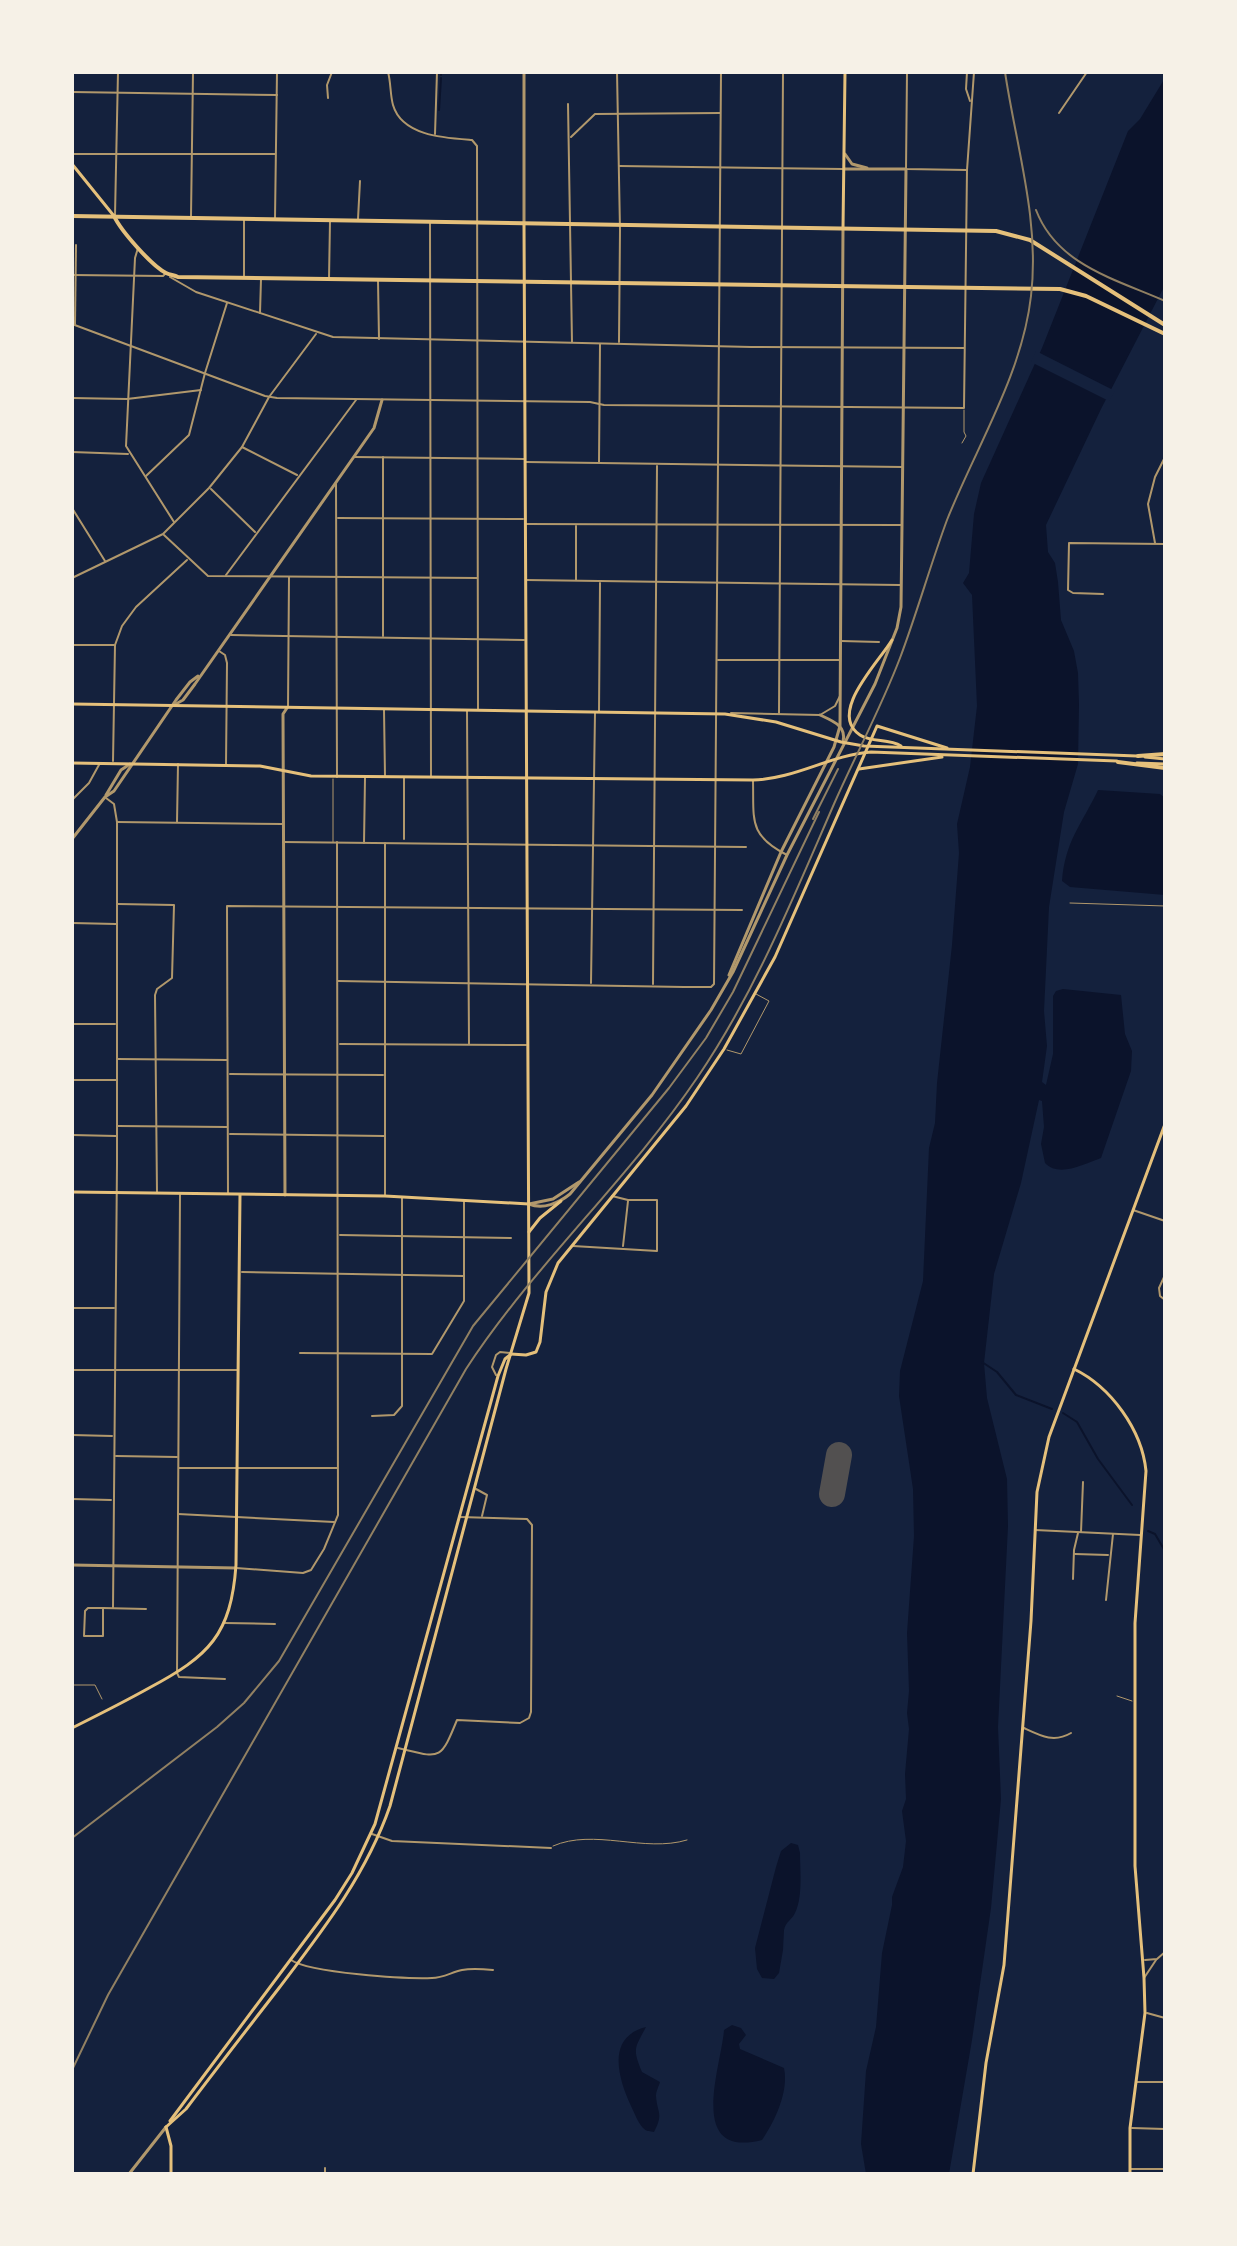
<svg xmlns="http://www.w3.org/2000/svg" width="1237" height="2246" viewBox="0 0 1237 2246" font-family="'Archivo Narrow',sans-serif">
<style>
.water{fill:#0b132b}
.pier{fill:#14213d}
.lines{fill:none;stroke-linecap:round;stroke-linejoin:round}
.stream{stroke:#0b132b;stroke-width:2}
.runway{stroke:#525050;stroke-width:26}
.service{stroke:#b1986c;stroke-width:1}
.minor{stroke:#b1986c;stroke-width:2}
.tertiary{stroke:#b1986c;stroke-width:3}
.secondary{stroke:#e5c07b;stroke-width:3}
.primary{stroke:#e5c07b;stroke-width:4}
.rail{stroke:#918062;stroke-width:2}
</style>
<rect width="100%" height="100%" fill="#14213d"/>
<g class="water">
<path d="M1165,78v207l-64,124 -55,116 2,27 7,11 3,19 3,38 13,31 4,22 1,31 -1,60 -14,48 -15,95 -5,104 3,35 -5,36 4,3 7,-31v-58l3,-5 7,-2 58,6 4,39 7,17 -1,20 -30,87c-17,6 -42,20 -56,5l-4,-19 3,-17 -2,-26 -3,-1 -18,83 -27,91 -10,89 3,35 20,81 1,47 -10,201 3,72 -10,109 -19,132 -23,134h-83l-5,-30 5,-73 10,-44 6,-74 10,-48v-8l11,-30 3,-26 -4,-30 4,-12 -1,-25 4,-45 -2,-16 2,-22 -2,-58 7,-97 -1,-47 -14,-93 1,-25 23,-90 6,-133 6,-25 2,-40 15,-138 7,-92 -2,-29 13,-57 7,-61 -5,-111 -9,-12 6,-10 5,-59 7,-31 61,-135 86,-217 12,-12z"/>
<path d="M1098,790l62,4 5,4v97l-95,-8 -8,-6c3,-40 20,-57 36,-91z"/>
<path d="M791,1843l7,2 2,8c0,17 3,44 -5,60 -4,8 -9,8 -11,17l-1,20 -4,23 -5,6 -12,-1 -5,-9 -2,-21 21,-81 5,-16z"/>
<path d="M732,2025l9,3 5,7 -7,9 1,5 44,19c5,23 -9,53 -22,72 -76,19 -41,-72 -38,-110z"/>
<path d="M646,2027c-11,21 -14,21 -4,45l18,10c-1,4 -4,9 -4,14 1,17 8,17 -2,36 -4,-1 -7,0 -11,-4 -5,-5 -9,-16 -12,-22 -13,-28 -25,-69 15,-79z"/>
</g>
<path class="pier" d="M1036,351l79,40 -6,10 -78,-39z"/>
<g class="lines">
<g class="stream">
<path d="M441,72v3"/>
<path d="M439,110l2,-32"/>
<path d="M982,1362l15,10 19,23 36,14"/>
<path d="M1063,1413l14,9 21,37 34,46"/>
<path d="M1148,1531l7,3 10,17"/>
</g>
<path class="runway" d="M832,1494l7,-39"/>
<g class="service">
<path d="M962,443l4,-7 -2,-4v-22"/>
<path d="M333,842v-63"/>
<path d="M1070,903l95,3"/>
<path d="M727,1050l14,4 28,-53 -13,-7"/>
<path d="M72,1685h23l7,14"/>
<path d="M1117,1696l15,5"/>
<path d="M553,1846c41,-18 91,7 134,-6"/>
</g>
<g class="minor">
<path d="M388,72c3,11 2,22 5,33 9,31 52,33 79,35l5,6 1,564"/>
<path d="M617,72l3,158 -1,112"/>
<path d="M907,72l-1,97 61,1"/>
<path d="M967,72l-1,17 4,12"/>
<path d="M72,92l205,3"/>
<path d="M328,98l-1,-13 5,-13"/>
<path d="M568,104l4,238"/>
<path d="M1059,113l28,-41"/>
<path d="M435,134l2,-62"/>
<path d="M571,137l24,-23 125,-1"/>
<path d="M72,154h203"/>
<path d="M619,166l224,3"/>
<path d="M115,215l3,-143"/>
<path d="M191,216l2,-144"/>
<path d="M275,218l2,-146"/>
<path d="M358,219l2,-38"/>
<path d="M430,223l1,554"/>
<path d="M138,248l-3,10 -9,188 48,76"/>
<path d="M72,275l91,1 2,-2"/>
<path d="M170,277l26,15 137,45 418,10 213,1"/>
<path d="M244,277v-57"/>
<path d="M329,279l1,-58"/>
<path d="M378,281l1,58"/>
<path d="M260,313l1,-34"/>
<path d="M72,324l193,72 12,2 313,4 14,3 360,3 3,-238 7,-98"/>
<path d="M75,324l1,-79"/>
<path d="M72,398l55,1 74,-9"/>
<path d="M242,447l55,28"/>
<path d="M72,452l56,2"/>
<path d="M354,457l170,2"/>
<path d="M383,457v179"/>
<path d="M526,462l377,5"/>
<path d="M599,462l1,-118"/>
<path d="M146,476l43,-41 16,-62 22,-70"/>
<path d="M336,484l1,293"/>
<path d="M211,489l44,43"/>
<path d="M72,508l33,53"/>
<path d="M338,518l185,1"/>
<path d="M526,524l376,1"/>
<path d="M164,535l44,41 269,2"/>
<path d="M1155,543l-7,-39 7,-27 10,-20"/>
<path d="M226,575l130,-175"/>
<path d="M72,578l91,-44 46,-46 33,-41 27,-50 47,-63"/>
<path d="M526,580l374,5"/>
<path d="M576,580v-54"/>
<path d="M1103,594l-30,-1 -5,-3 1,-47 96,1"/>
<path d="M231,635l293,5"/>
<path d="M841,641l38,1"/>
<path d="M72,645h42"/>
<path d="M219,651l6,4 2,8 -1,102"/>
<path d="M718,660h122"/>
<path d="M288,707l1,-130"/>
<path d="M384,710l1,66"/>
<path d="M467,711l2,333"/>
<path d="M599,712l1,-129"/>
<path d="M731,713l89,2 15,-9 5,-10"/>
<path d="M779,713l4,-641"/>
<path d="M113,761l2,-116 7,-19 14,-19 51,-47"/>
<path d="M404,778v61"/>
<path d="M753,781c1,39 -5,54 34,74"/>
<path d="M106,798l8,6 3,18v342l-4,444"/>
<path d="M72,800l17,-17 11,-20"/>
<path d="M117,822l165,2"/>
<path d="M177,822l1,-58"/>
<path d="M283,842l463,5"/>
<path d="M364,843l1,-65"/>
<path d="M385,843v353"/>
<path d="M118,904l56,1 -2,73 -15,11 -2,6 2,197"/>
<path d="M72,923l44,1"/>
<path d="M338,981l346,6h27l3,-3 7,-912"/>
<path d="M591,983l4,-270"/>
<path d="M653,984l4,-518"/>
<path d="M72,1024h43"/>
<path d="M340,1044l186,1"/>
<path d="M117,1059l110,1"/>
<path d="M230,1074l153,1"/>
<path d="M72,1080h44"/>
<path d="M118,1126l109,1"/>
<path d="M230,1134l154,2"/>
<path d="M72,1135l44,1"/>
<path d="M228,1193l-1,-287 515,4"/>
<path d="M180,1195l-3,478 2,4 46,2"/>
<path d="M1133,1210l32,11"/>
<path d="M340,1235l171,3"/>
<path d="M573,1246l84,5v-51h-29l-16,-4"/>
<path d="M623,1246l5,-45"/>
<path d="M242,1272l221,4"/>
<path d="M1165,1275l-6,13 1,8 5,4"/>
<path d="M72,1308h42"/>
<path d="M300,1353l132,1 32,-53v-100"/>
<path d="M72,1370h166"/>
<path d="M496,1375l-4,-8 4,-12 4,-3 10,1"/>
<path d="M372,1416l22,-1 8,-9v-208"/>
<path d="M72,1435l40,1"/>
<path d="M116,1456l61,1"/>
<path d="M179,1468h158"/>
<path d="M476,1489l11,6 -5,21"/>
<path d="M72,1499l39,1"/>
<path d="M178,1514l156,8"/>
<path d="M1035,1530l105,5"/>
<path d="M1081,1532l2,-50"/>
<path d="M1075,1554l33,1"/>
<path d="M236,1568l67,5 8,-3 13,-21 14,-34 -1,-673"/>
<path d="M1073,1579l1,-29 4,-17"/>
<path d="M1106,1600l7,-66"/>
<path d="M88,1608h15v28h-19l1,-25z"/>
<path d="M103,1608l43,1"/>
<path d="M225,1623l50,1"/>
<path d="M1024,1728c17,8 30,15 47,5"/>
<path d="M398,1748c42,10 42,14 59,-28l63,3 9,-5 2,-6 1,-187 -5,-6 -67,-2"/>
<path d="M372,1834l20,7 159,7"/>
<path d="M291,1960c19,13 115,19 141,18 11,0 20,-6 30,-8 10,-2 21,-1 31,0"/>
<path d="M1145,1960l12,-1 8,-7"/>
<path d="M1144,1978l12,-18"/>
<path d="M1147,2013l18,5"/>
<path d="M1137,2082h28"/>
<path d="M1132,2128l33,1"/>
<path d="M1131,2169h34"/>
<path d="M325,2174v-6"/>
<path d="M364,2174h20"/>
</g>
<g class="tertiary">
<path d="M524,72v152"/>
<path d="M845,154l7,10 15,4"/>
<path d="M174,705l9,-5 12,-16 179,-256 8,-28"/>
<path d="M820,715c13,6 27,11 23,27"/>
<path d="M106,795l15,-25 9,-6"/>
<path d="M72,839l33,-42 9,-6 62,-91 14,-18 8,-6"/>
<path d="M729,975l52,-123 53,-105 6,-21 3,-498"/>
<path d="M285,1195l-2,-481 4,-6"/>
<path d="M529,1204c14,6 30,-1 41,-10l82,-99 59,-85 22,-38 54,-117 88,-171 22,-56 4,-21 1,-82 4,-356h-62"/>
<path d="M529,1204l24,-5 26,-17"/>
<path d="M72,1565l164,3"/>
<path d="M129,2174l37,-47"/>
</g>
<g class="secondary">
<path d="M72,164l42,52"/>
<path d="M843,228l2,-156"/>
<path d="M892,640c-13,22 -65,73 -32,95 12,8 29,3 41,11"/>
<path d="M72,704l653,10 51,8 65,20 23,4 273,10"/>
<path d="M1145,757l20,2"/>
<path d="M72,763l188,3 51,10 442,4c42,-1 77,-25 118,-28l246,9"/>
<path d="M1137,763l28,1"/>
<path d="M859,769l83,-12"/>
<path d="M72,1192l313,4 144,8"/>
<path d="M529,1232l11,-14 21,-17"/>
<path d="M511,1354l15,1 10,-3 4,-10 6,-50 12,-29 128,-157 38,-57 51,-92 102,-231 70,22"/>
<path d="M1074,1369c37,18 68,61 72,102l-11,152v243l9,112 1,35 -15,115v46"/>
<path d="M72,1728c26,-13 52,-26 77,-40 60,-32 82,-53 87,-123l4,-370"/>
<path d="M170,2121l165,-221 17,-27 23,-49 123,-448 7,-17 6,-5"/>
<path d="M166,2127l20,-18c31,-41 62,-81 93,-121 44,-58 87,-113 111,-182l116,-437 23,-76 -5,-1069"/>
<path d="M166,2127l5,19v28"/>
<path d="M973,2174l13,-111 18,-98 27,-344 6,-129 12,-55 116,-313"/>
</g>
<g class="primary">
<path d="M72,216l924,15 34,9 135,85"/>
<path d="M114,216c7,15 38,50 52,57 4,2 8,2 12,4l882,12 26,7 79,38"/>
<path d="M1138,756l27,-2"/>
<path d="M1118,762l47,6"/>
</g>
<g class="rail">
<path d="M1036,210c21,55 79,69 129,91"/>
<path d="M813,819l25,-50"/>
<path d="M72,1838l145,-111 27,-24 35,-42 194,-335 196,-238 37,-50 27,-46 86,-180"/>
<path d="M72,2070l36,-75 358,-626c68,-104 161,-188 231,-291 58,-85 96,-180 137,-274 21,-48 47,-96 66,-146 17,-45 30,-92 47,-138 29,-73 75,-145 84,-224 9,-76 -15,-150 -26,-224"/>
</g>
</g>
<rect width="1237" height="2246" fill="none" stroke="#f6f1e7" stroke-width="148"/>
</svg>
